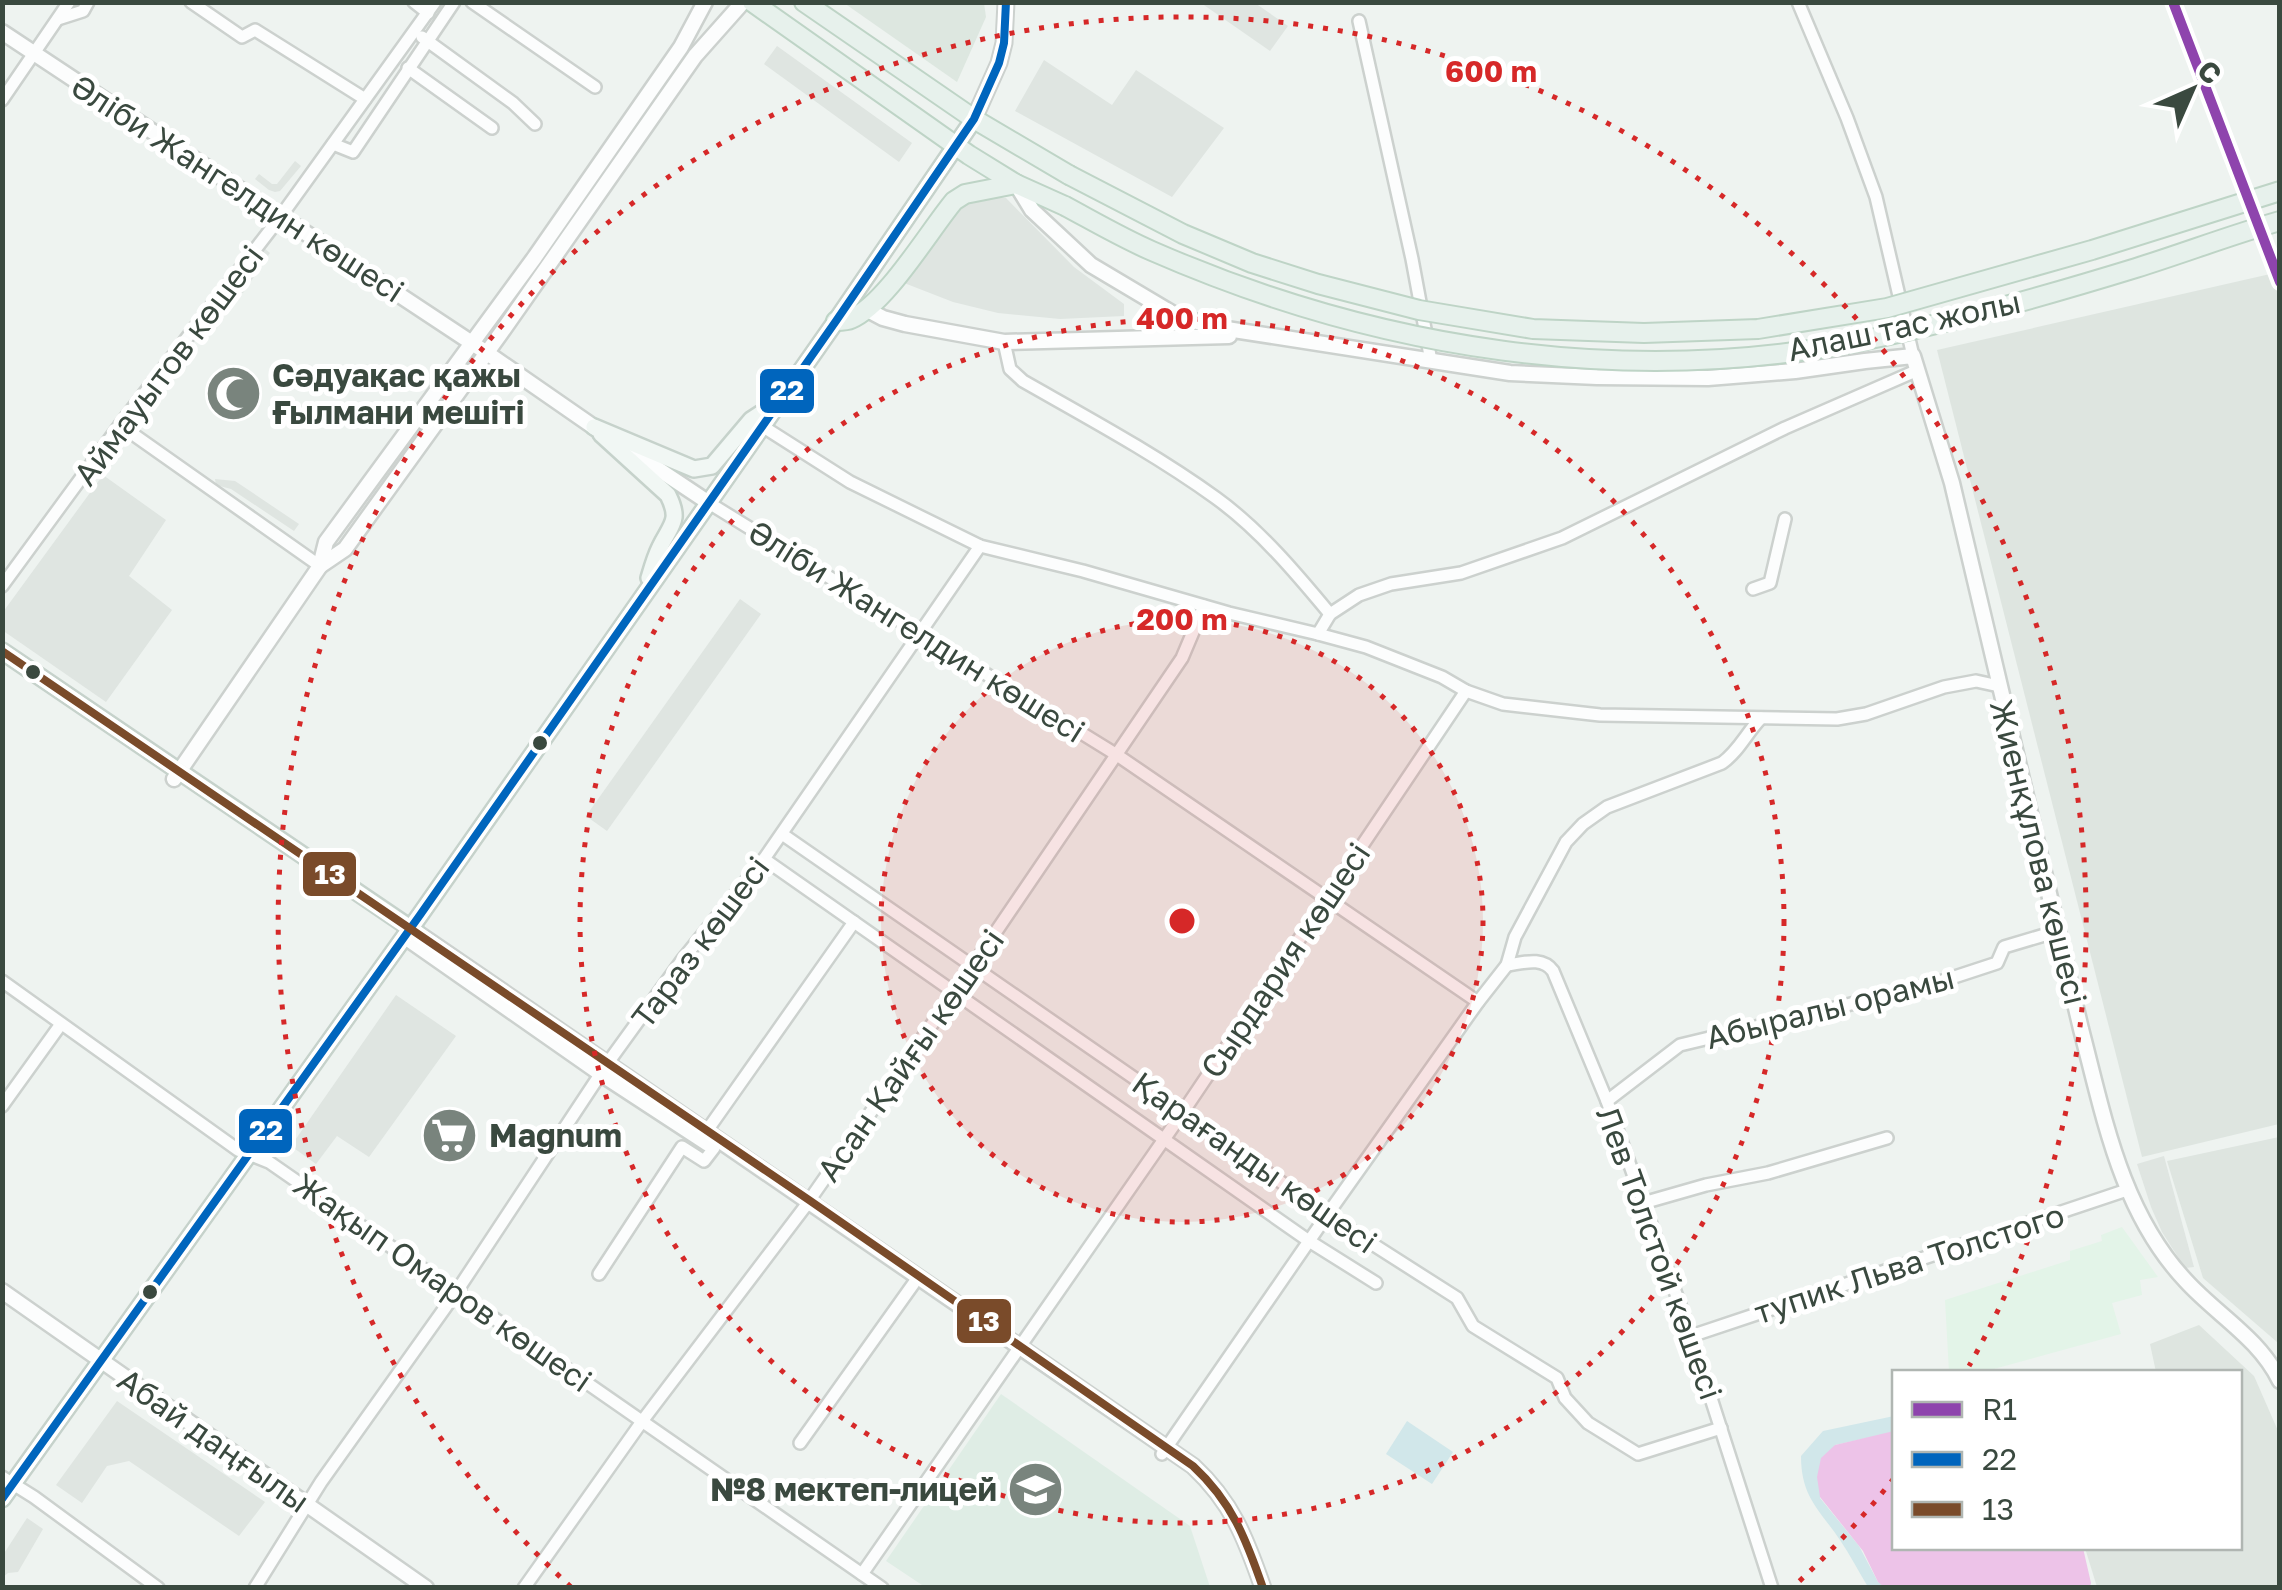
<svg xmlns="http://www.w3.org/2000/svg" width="2282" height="1590" viewBox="0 0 2282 1590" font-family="'Golos Text',sans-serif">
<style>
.residential{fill:#dde7e0}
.commercial{fill:#e3f4e8}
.industrial{fill:#dee5e0}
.education{fill:#dfede5}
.green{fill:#d1e7ea}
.parking{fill:#dfe5e1}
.water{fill:#edc3e8}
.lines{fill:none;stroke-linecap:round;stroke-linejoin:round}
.minor-casing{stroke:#ccd1ce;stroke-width:16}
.tertiary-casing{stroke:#ccd1ce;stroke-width:19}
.secondary-casing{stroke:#c6d2cb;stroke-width:20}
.primary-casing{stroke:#bed4c6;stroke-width:22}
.minor{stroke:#fcfdfd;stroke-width:11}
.tertiary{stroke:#fcfdfd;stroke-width:14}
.secondary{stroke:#f1f7f4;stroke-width:15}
.primary{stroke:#e7f1ec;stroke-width:18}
.primary-bridge-casing{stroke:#bed4c6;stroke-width:22;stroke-linecap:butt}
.primary-bridge{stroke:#e7f1ec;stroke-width:18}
.bus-1-casing{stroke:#fff;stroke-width:15}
.bus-2-casing{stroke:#fff;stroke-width:15}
.bus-1{stroke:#0065bd;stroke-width:8}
.bus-2{stroke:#7a4b2a;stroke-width:8}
.rail-1-casing{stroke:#fff;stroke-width:18}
.rail-1{stroke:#8e44ad;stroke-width:10}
.ring{fill:none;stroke:#d62828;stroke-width:5;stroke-dasharray:5 10}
.bus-dot{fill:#3a493f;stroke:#fff;stroke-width:4}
.labels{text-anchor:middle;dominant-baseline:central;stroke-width:10;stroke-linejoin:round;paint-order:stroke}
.street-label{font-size:32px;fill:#3a493f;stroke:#fff}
.poi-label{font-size:32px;font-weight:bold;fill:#3a493f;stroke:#fff;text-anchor:start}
.centre{fill:#d62828;stroke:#fff;stroke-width:5}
.ring-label{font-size:30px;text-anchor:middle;font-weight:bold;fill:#d62828;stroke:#fff;stroke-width:10;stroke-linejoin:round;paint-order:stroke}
.line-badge{stroke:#fff;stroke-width:4}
.badge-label{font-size:28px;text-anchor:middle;font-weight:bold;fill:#fff}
</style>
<rect width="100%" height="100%" fill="#eef3f0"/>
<path class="residential" d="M844,3h140l2,14 -29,65z"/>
<path class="commercial" d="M2122,1227l36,50 -18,3 2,15 -30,8 9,31 -138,38h-34l-4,-72 125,-40v-9l32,-10 -1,-6z"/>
<g class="industrial">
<path d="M2279,272v852l-137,33 -205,-807z"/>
<path d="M2279,1137h1l-1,211 -2,-6 -74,-64 -36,-117z"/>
<path d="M2199,1325l55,51 25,57v154h-182l-12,-39h155v-176h-84l-6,-28z"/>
</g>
<path class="education" d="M1001,1394l189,132 20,61h-285l-39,-26z"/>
<g class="green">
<path d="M1894,1416v16l-59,13 -15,53 39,48 19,36 7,5h-17c-9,-15 -18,-32 -28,-47 -21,-31 -39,-43 -39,-84l22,-25z"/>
<path d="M1407,1421l46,31 -21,32 -46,-30z"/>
</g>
<g class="parking">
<path d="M1201,3h54l33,23 -18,25z"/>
<path d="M777,46l135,97 -13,19 -135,-98z"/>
<path d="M1044,60l68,45 24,-35 88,58 -52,69 -157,-86z"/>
<path d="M295,161l6,5 -21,25 -5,1 -6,-2 -14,-11 4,-5 13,10h5z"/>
<path d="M989,196l17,2 68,69 50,37v12l-64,3 -62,-6 -45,-11 -54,-21 67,-80z"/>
<path d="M264,248l6,5 -27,40 -9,-2z"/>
<path d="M103,475l63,45 -37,56 43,34 -66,92 -104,-72 1,-18z"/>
<path d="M215,479l20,2 64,43 -5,7 -63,-42 -15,-4z"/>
<path d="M740,599l21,15 -154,217 -21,-15z"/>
<path d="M396,995l60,41 -87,121 -32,-21 -21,28 -25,-18z"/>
<path d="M2164,1156l30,111 -9,1 -23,-36 -11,-25 -14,-43z"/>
<path d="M117,1401l148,101 -26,34 -110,-75 -22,5 -25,37 -26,-18z"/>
<path d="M27,1518l16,11 -25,43 -10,1 -5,4v-22z"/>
</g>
<path class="water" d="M1894,1431v117h189l8,35 -1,4 -205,1 -7,-6 -15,-31 -43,-54 -3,-20 4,-19 14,-13z"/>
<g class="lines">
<defs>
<g id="minor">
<path d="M191,2l51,35 13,-7 110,69"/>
<path d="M414,2l14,11"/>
<path d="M472,2l123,85"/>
<path d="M1798,2l49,116 29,79 37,159"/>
<path d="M58,19l25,-8 5,-9"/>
<path d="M1359,21l53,238 19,102"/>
<path d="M422,37l91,66 22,21"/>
<path d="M408,68l84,60"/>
<path d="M2,100l67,-98"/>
<path d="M333,144l20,8 101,-150"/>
<path d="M1004,342l6,27 13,12c65,37 132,73 193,117 43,31 80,75 114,116"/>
<path d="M120,425l200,141"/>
<path d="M762,426l88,56 130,64 103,25 146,42 89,21 12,-20 29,-19 32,-11 70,-11 101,-35 223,-110 133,-58"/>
<path d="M709,503l408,252 361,247"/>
<path d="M2,586l118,-161 161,-209 154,-214"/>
<path d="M1753,589l17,-6 15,-64"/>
<path d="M1318,634l48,13 76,30 24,14 37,13 97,11 237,4 29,-5 78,-27 32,-6 23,5"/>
<path d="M782,834l401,278 144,103 130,83 16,28 84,52 8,20 23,25 50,31 83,-26"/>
<path d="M764,859l545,382 67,42"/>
<path d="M1507,965c16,-2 35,-9 46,6l54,130 84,235 81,252"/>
<path d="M2,981l236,169 31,12 613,426"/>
<path d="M1607,1101l73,-56 250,-60 67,-22 7,-16 54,-16"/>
<path d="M2,1106l59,-82"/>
<path d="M706,1132l148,-210"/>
<path d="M1643,1203l63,-18 62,-12 119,-35"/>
<path d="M599,1274l83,-127 22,14 10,-13"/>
<path d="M1691,1336l436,-146"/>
<path d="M800,1443l114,-160"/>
<path d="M1162,1454l165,-239 151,-213 29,-37 8,-28 51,-95 17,-18 24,-17 115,-44c17,-12 25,-31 39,-45"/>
<path d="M2,1477l32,20 124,91"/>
<path d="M862,1574l321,-462 283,-421"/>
<path d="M255,1588l66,-106 136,-191 150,-227 76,-105 81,-100 216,-313"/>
<path d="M524,1588l119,-168 161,-212 168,-241 210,-309 22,-52"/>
</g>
<g id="tertiary">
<path d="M2,32l485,321 114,79"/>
<path d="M974,119l25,-56 5,-20 2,-41"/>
<path d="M1016,184l16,26 59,55 84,50 39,12 296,46 87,4 111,1 87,-7 70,-10 48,-5 39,127 129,546c23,88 40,183 105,252 31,34 73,57 94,100"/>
<path d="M866,309l17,9 22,6 99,18 225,-6"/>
<path d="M619,443l90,60"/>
<path d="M320,566l25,-17 156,-216 194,-277 48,-54"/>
<path d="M174,779l146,-213 6,-24 209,-285 146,-210 24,-45"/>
<path d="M416,932l777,534c39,36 53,73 70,122"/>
<path d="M405,937l196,137 107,70"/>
<path d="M2,1291l424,297"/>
</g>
<g id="secondary">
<path d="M594,427l100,42 18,-3 39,-46 20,-13"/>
<path d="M601,434l67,61c13,26 3,29 -8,52 -5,10 -8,21 -11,31"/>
<path d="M2,651l414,281"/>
<path d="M2,1499l418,-584 416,-594 138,-202"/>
</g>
<g id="primary">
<path d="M752,2l217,153 47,29 49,22"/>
<path d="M804,2l170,117 95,56"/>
<path d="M836,321c5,0 11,0 15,-2 35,-15 78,-88 103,-118l11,-7 51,-10"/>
</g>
</defs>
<use href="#minor" class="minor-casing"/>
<use href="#tertiary" class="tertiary-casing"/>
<use href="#secondary" class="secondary-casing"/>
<use href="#primary" class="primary-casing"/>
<use href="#minor" class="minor"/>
<use href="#tertiary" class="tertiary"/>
<use href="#secondary" class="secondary"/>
<use href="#primary" class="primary"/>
<defs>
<g id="primary-bridge">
<path d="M1069,175l114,59 69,29 66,21 101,26 114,19 111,4 114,-4 129,-21 205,-58 188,-59"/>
<path d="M1065,206c28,15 57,32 87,45 224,98 473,138 714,89 91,-19 182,-45 270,-72 48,-15 95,-33 144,-47"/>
</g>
</defs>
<use href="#primary-bridge" class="primary-bridge-casing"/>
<use href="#primary-bridge" class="primary-bridge"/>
<defs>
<path id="bus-1" d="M2,1499l418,-584 416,-594 138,-202 25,-56 5,-20 2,-41"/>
<path id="bus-2" d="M2,651l807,549 384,266c39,36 53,73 70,122"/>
</defs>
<use href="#bus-1" class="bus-1-casing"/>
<use href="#bus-2" class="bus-2-casing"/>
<use href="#bus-1" class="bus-1"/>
<use href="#bus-2" class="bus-2"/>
<defs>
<path id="rail-1" d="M2173,2l107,280"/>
</defs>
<use href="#rail-1" class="rail-1-casing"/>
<use href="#rail-1" class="rail-1"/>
</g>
<circle cx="1182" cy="921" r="301" fill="#d62828" fill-opacity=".12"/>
<g class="ring">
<circle cx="1182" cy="921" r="301"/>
<circle cx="1182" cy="921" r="602"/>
<path d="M1894 1478A904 904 0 0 1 1793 1587M571 1587A904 904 0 1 1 1969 1366"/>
</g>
<defs>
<symbol id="mosque-disc" viewBox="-11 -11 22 22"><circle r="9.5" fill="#79847d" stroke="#fff"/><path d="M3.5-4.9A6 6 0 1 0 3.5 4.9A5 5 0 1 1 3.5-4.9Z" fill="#fff"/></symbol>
<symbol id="supermarket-disc" viewBox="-11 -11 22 22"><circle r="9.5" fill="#79847d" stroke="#fff"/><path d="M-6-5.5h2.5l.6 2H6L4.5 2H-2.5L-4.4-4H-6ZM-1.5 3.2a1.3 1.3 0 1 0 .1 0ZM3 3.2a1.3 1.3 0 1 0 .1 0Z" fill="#fff"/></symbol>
<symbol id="school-disc" viewBox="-11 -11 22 22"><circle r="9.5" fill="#79847d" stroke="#fff"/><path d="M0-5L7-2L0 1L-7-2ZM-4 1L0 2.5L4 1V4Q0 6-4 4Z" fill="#fff"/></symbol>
</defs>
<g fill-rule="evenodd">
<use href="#mosque-disc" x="202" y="362" width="63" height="63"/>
<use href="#supermarket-disc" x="418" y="1104" width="63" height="63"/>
<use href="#school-disc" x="1004" y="1458" width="63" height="63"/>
</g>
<g class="bus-dot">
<circle cx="33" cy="672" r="9"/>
<circle cx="540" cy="743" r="9"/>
<circle cx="150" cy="1292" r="9"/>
</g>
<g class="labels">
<g class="street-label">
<text transform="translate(238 188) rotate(33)">Әліби Жангелдин көшесі</text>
<text transform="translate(1904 325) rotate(-12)">Алаш тас жолы</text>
<text transform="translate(168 365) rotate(-53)">Аймауытов көшесі</text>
<text transform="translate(917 631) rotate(32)">Әліби Жангелдин көшесі</text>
<text transform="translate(2039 852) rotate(76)">Жиенқұлова көшесі</text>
<text transform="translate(700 942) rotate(-53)">Тараз көшесі</text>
<text transform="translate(1285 960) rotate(-56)">Сырдария көшесі</text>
<text transform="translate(1830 1007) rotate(-14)">Абыралы орамы</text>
<text transform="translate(910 1055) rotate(-55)">Асан Қайғы көшесі</text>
<text transform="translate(1255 1162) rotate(35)">Қарағанды көшесі</text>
<text transform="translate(1660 1253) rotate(70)">Лев Толстой көшесі</text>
<text transform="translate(1909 1263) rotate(-18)">тупик Льва Толстого</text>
<text transform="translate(443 1282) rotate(35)">Жақып Омаров көшесі</text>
<text transform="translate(214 1440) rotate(35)">Абай даңғылы</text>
</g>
<g class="poi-label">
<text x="272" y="375">Сәдуақас қажы<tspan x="272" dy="37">Ғылмани мешіті</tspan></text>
<text x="489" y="1135">Magnum</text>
<text x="997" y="1489" text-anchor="end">№8 мектеп-лицей</text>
</g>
</g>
<circle cx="1182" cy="921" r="15" class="centre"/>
<g class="ring-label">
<text x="1491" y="82">600 m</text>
<text x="1182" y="329">400 m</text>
<text x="1182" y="630">200 m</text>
</g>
<g class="line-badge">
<rect x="758" y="367" width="58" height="48" rx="10" fill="#0065bd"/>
<rect x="301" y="850" width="57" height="48" rx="10" fill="#7a4b2a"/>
<rect x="237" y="1107" width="57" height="48" rx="10" fill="#0065bd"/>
<rect x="955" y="1297" width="58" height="48" rx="10" fill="#7a4b2a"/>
</g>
<g class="badge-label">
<text x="787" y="400">22</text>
<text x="330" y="884">13</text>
<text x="266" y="1140">22</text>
<text x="984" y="1331">13</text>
</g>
<rect width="2282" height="1590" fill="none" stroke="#3a493f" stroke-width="10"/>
<rect x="1892" y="1370" width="350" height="180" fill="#ffffff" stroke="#b0b6b2" stroke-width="2.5"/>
<rect x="1912" y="1402" width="50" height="15" fill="#8e44ad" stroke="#b0b6b2" stroke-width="2.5"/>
<text x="1982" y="1420" font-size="30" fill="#3a493f">R1</text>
<rect x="1912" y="1452" width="50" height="15" fill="#0065bd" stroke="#b0b6b2" stroke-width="2.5"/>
<text x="1982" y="1470" font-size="30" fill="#3a493f">22</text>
<rect x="1912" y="1502" width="50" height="15" fill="#7a4b2a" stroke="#b0b6b2" stroke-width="2.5"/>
<text x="1982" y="1520" font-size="30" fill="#3a493f">13</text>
<g transform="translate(2192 90) rotate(45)" stroke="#ffffff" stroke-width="8" paint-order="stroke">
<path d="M0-8L18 38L0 25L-18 38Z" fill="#3a493f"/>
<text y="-15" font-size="28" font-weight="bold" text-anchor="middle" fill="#3a493f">С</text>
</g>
</svg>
